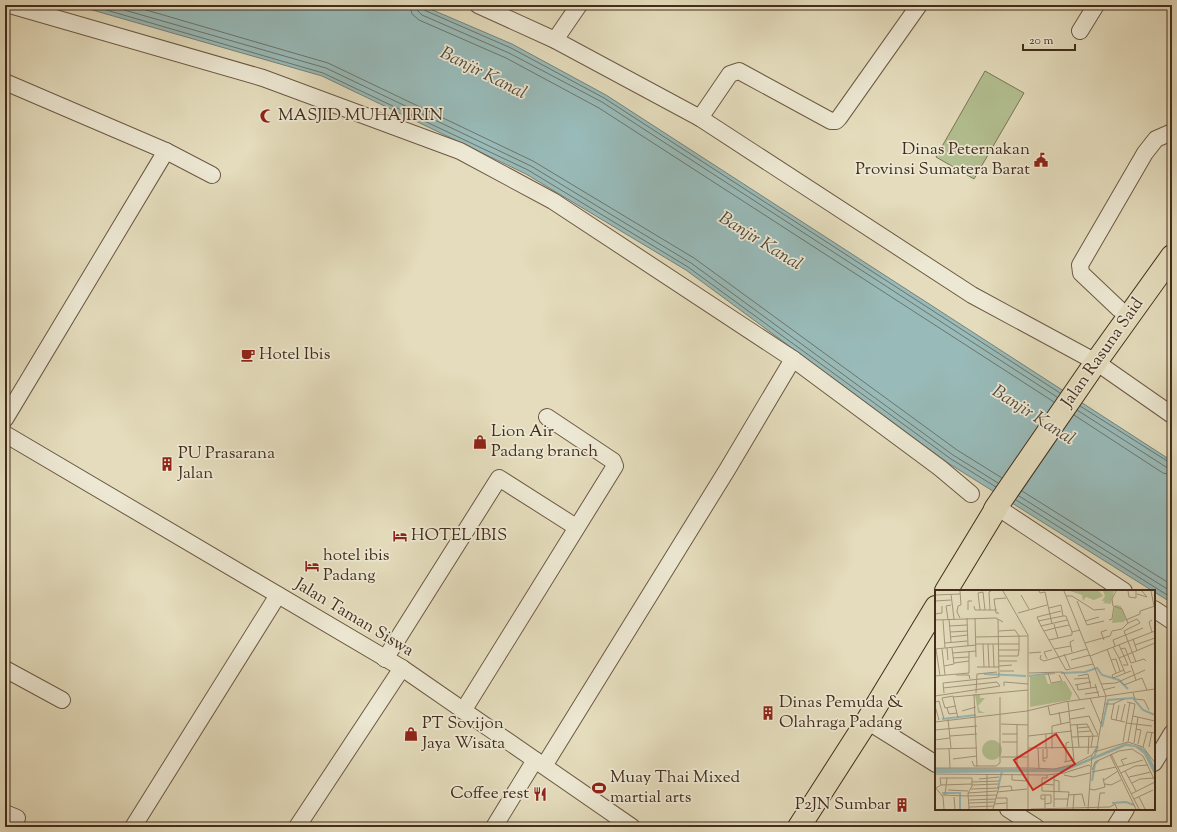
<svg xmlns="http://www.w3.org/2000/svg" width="1177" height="832" viewBox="0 0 1177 832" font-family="'Sorts Mill Goudy',serif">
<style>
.green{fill:#b3c091;stroke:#7c7656}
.water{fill:#98bab8;stroke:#76827a}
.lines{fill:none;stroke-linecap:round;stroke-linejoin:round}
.shore{stroke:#6e746a;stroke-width:1}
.minor-casing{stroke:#6c5944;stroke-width:18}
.primary-casing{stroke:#442d1c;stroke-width:24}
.minor{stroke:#ede8d3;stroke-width:16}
.primary{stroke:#e4dcbc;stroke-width:22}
.labels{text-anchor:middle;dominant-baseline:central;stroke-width:3.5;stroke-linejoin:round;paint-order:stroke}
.poi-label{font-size:17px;fill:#442d1c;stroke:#ede8d3;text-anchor:start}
.street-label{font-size:17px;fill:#442d1c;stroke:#ede8d3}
.water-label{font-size:18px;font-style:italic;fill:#55493b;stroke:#ede8d3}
.inset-river{fill:none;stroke:#98bab8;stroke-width:2}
.inset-road{fill:none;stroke:#a4967c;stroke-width:1}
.view{fill:#d62828;fill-opacity:0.15;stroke:#d62828;stroke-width:2}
.inset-edge{fill:none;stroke:#442d1c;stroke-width:2}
</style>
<rect width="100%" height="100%" fill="#e4dcbc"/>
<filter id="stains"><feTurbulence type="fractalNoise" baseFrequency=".005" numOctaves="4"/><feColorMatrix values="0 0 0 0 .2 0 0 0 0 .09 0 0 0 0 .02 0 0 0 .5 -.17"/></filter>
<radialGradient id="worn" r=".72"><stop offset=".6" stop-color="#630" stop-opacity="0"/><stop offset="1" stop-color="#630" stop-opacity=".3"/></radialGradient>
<path class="green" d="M985,71l39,22 -50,86 -38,-22z"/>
<path class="water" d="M75,5h346l91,39 94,51 566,366v142l-224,-140 -262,-193 -160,-96 -204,-98z"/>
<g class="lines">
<g class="shore">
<path d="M89,5l234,68 205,97 160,97 263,192 45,28"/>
<path d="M107,5l219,63 205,98 160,97 262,192 45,28"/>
<path d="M129,5l199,58 205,98 161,97 263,192 45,28"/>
<path d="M410,5l2,9 7,6 87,38 93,50 455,294"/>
<path d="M416,5l2,6 4,4 87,38 93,49 455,295"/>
<path d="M421,5l3,5 87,38 93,50 456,295"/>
<path d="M1080,406l92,58"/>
<path d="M1077,410l89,57 6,2"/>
<path d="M1074,415l89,58 9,2"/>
<path d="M1022,491l150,94"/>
<path d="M1019,496l153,96"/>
<path d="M1016,500l156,98"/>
</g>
<defs>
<g id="minor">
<path d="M10,5l253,73 197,73 93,50 240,158 147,109 31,26"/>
<path d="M478,5l77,35 145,78 272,177 124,67 76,53"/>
<path d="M1080,31l16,-26"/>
<path d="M555,40l24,-35"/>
<path d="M5,82l161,69 46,24"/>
<path d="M700,118l30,-44 9,-3 92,50h5l3,-3 80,-113"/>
<path d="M1119,309l-38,-36 -1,-8 65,-112 11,-14 16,-7"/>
<path d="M5,419l161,-268"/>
<path d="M5,434l397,234 230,159"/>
<path d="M997,507l127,84"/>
<path d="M1154,609l18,12"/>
<path d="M385,659l114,-181 77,49"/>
<path d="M5,669l57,31"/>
<path d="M463,711l152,-245 -2,-5 -66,-44"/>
<path d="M867,721l69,43"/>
<path d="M1154,763l18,-30"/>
<path d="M544,766l183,-296 66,-111"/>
<path d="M1008,809l28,18"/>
<path d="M5,813l12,5"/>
<path d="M133,827l145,-232"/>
<path d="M297,827l105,-159"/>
<path d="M494,827l41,-67"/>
<path d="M1115,827l11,-18"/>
</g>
<g id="primary">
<path d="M995,509l101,-147 76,-106"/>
<path d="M946,591l51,-84"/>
<path d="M799,827l68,-106 69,-114"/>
</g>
</defs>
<use href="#minor" class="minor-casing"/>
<use href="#primary" class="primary-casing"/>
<use href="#minor" class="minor"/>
<use href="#primary" class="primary"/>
</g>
<defs>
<symbol id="mosque-bare" viewBox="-9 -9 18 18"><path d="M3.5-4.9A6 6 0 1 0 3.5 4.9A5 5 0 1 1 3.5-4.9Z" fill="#8f2418" stroke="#ede8d3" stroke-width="2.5" paint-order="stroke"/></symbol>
<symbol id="civic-bare" viewBox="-9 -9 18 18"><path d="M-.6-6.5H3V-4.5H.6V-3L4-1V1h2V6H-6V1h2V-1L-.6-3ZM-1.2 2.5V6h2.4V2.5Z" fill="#8f2418" stroke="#ede8d3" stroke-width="2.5" paint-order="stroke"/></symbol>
<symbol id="cafe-bare" viewBox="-9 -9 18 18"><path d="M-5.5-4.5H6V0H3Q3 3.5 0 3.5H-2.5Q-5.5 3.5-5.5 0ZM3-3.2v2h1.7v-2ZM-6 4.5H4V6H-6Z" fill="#8f2418" stroke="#ede8d3" stroke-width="2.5" paint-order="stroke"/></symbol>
<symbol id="shop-bare" viewBox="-9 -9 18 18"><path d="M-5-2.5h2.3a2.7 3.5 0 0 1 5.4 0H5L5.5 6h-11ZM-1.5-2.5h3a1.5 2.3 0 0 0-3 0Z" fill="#8f2418" stroke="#ede8d3" stroke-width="2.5" paint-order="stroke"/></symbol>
<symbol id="building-bare" viewBox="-9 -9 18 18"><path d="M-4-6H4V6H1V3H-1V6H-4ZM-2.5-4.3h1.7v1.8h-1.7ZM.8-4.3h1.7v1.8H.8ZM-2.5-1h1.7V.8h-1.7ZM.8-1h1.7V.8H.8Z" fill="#8f2418" stroke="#ede8d3" stroke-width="2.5" paint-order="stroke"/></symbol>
<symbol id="hotel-bare" viewBox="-9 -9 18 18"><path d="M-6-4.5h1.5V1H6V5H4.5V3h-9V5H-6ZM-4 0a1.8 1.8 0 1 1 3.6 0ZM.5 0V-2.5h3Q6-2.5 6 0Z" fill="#8f2418" stroke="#ede8d3" stroke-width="2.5" paint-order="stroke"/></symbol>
<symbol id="stadium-bare" viewBox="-9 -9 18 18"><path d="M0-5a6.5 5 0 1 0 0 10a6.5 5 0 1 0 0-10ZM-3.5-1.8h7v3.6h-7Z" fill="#8f2418" stroke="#ede8d3" stroke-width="2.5" paint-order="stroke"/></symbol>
<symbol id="restaurant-bare" viewBox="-9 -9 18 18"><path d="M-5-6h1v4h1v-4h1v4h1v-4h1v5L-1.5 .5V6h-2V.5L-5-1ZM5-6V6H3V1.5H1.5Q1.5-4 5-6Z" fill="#8f2418" stroke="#ede8d3" stroke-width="2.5" paint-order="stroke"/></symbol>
</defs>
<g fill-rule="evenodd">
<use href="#mosque-bare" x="257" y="106" width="20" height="20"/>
<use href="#civic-bare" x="1031" y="150" width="20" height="20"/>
<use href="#cafe-bare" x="238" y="345" width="20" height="20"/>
<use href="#shop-bare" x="470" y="432" width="20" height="20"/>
<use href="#building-bare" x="157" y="454" width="20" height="20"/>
<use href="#hotel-bare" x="390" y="526" width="20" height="20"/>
<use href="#hotel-bare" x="302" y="556" width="20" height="20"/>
<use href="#building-bare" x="758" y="703" width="20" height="20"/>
<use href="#shop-bare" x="401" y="724" width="20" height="20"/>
<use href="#stadium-bare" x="589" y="778" width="20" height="20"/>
<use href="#restaurant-bare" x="530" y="784" width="20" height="20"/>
<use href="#building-bare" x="892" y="795" width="20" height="20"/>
</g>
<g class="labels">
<g class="poi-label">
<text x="278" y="116">MASJID MUHAJIRIN</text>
<text x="1030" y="150" text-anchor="end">Dinas Peternakan<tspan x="1030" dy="20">Provinsi Sumatera Barat</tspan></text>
<text x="259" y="355">Hotel Ibis</text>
<text x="491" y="432">Lion Air<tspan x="491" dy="20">Padang branch</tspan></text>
<text x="178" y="454">PU Prasarana<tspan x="178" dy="20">Jalan</tspan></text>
<text x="411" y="536">HOTEL IBIS</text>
<text x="323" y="556">hotel ibis<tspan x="323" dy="20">Padang</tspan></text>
<text x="779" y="703">Dinas Pemuda &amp;<tspan x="779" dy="20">Olahraga Padang</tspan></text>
<text x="422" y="724">PT Sovijon<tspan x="422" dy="20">Jaya Wisata</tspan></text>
<text x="610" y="778">Muay Thai Mixed<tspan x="610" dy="20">martial arts</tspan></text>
<text x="529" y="794" text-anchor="end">Coffee rest</text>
<text x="891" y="805" text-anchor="end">P2JN Sumbar</text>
</g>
<g class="street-label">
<text transform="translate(1103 353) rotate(-55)">Jalan Rasuna Said</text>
<text transform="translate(354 618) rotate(31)">Jalan Taman Siswa</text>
</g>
<g class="water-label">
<text transform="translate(483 74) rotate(27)">Banjir Kanal</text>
<text transform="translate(760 242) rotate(32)">Banjir Kanal</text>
<text transform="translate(1033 416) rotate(33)">Banjir Kanal</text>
</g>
</g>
<g transform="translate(935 590)">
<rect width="220" height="220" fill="#e4dcbc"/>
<path d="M135,1h29l4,5 -9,4 -8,-3 -3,4 -1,-6zM168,1h11l-3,13 -8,-1 2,-2h-3l3,-5zM180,15l6,1 5,14 -3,2 -11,1zM110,85l3,9 17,-3 7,12 -2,7 -40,7v-30zM40,104h5v4h5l-7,8 2,5 5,2h-7zM47 160a10 10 0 1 1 20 0a10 10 0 1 1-20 0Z" fill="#b3c091"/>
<path d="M191,153l15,4 6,5 8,15v9l-11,-22 -9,-7 -9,-1 -63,26 -128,1v-5l117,1 24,-5z" fill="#98bab8"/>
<path class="inset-river" d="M126,83l24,-1 12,-4 5,7 17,5 9,9M49,84l42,2M94,86l26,-3M7,129l34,-4M167,137l6,-27 25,-2 10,12 12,5M159,168l4,-12M157,191l3,-17 3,-3M63,198l4,-17M7,203h18v16M177,213l14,-1 8,3"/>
<path class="inset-road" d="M25,1l1,14 -3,1 -1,6 3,6M68,1l25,44v85M104,1l1,2 5,-1 7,32M129,1l42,105 -3,18M193,1l1,6 7,1v-7M216,1l3,15M16,4l3,25M202,4l10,3 -5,-6M0,5l25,-1M86,5l8,14M131,6h6l22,14 11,-1M0,11l16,-1M142,11l10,24 17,-4M39,16l1,4h22M114,18l12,-3 2,11h3l6,16M33,20v-9h4M45,20l-2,-17 5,-1 2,18M55,20l-1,-18 2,-1M64,23h-3l-2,-14 12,-1M83,23l29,-8M0,24l7,-1v-7M32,28l1,28M40,28l1,39M13,29l-2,-13 5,-1M14,29l2,23M0,30l61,-2 7,4M8,30l2,28M132,30l-26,6 25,44 27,-6M174,30l3,-1 2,-13M191,30l14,-6v-3l15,-5M103,31l25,-5M150,31l14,-4M193,33l9,-4 3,4 -16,8 12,31M14,36l18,-1M106,36l-4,-9 24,-6M64,41l16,-1 4,6v14l-1,6h-19M109,41l11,-3 -1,-4M15,42l18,-1M217,42l-3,-10 3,-2M15,47l18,-2M41,47l52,-1M123,48l-3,-10 14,-3M198,49l4,12M114,50l23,-5v-3l8,-2M169,50l-3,-8 6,-2M10,53l22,-2M150,53l25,-7 2,-5 10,-2 6,-6 -6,-14 -9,-3 -1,-7 4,-8M41,54h43M48,54l1,23M53,54l1,23M58,54l1,23M184,55l5,11 -5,2 6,15M200,55l20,-7M180,56l-2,-6 30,-12M178,57l6,11M12,58l1,12M0,59l41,-4M1,59l4,27M7,59l3,26M119,59l17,-3M172,59l9,24M186,59l4,-1 6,15 13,-4 2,2M64,60h20M137,62l-2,-10 4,-2M18,63l23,-2M94,63l12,-1M129,64l6,14M106,65l-1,4 4,2 43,-12M155,66l65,-25M18,68l16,-1M112,69l-3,-7 8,-2M136,70l19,-5M176,70l5,-1 4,12M64,71h18M19,73l15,-2M188,75h5l-4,-9 31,-13M196,75l5,15M9,76l10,-2 -2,-16M64,76l13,-1M42,77h22M189,80l-12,5 1,3 18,-7M65,81h14M94,83l34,-1 17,28M113,83l3,10 11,-2 -3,-6M21,85h13l1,4M0,86l34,-3v-22M143,86l10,-2 3,14M139,89l15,-1M185,91l4,4 18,-7 5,12M142,94l1,6 19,-3M160,94l4,13M166,94l15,-1 29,-13M140,95l16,-3M69,96v-4l24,2M168,100l12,-3M9,103l-1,-10 56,-6 -1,-58M41,103l1,-19 20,-2M198,103l2,6 9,1 5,10M39,104l3,73M150,104l14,-2M0,106l65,-10 -3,-4 -54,6M18,106l-11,2 3,10 11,-2M18,106l5,22M18,107l75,-7M155,108l11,26M0,112l4,-1 5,18M192,112l8,2 -7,38M170,114h9l-3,15 14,3M178,114l11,-5M0,116l4,14M113,116l2,9 35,-7M12,118l2,6 8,-1M27,121l14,-4M124,122l2,12M198,126l22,5M13,129l3,29M135,129l19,-3 9,19M181,130l3,-15M186,131l4,-17M0,132l92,-11 37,-9 91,-13M191,133l26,3M66,134l27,1M82,134v44M142,134l2,23M136,135l16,-1 6,11 -2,12M142,138l12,-1M201,139l5,1 -3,14M0,140l42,-4M143,142l13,-1M67,144h15M15,146l27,-2M93,146l44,-5M137,147l26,-1M0,150l15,-2M67,152h15M188,152l7,-40M199,153l4,-26M208,157l4,-15 8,1M214,157l3,-15M14,158l1,20M93,158l69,-1M103,158l1,21M0,159l42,-1M108,159v12h3M111,159v-15M117,159v-23l18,-4 -2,-20M159,162l34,-10 15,5 12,16M153,164l1,-18M176,164l28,55M175,165l26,54M66,167h27M108,168h4v-9M18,169l24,-3M37,171l2,5h22l4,-3v-66M129,172l10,-2 -4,-38M131,172v-19l3,-1M189,175l-3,-5 6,-2M183,177l25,-7M0,178h93M93,178v-48M94,178l26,1 20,-5 17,-9M157,180l3,-8 24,-11 13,-2 11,7 12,25M190,181l10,-5 13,-1M157,182l24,-5M186,183l4,-2 11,20M0,184l112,1 17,-2 25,-8 2,2M77,184v6l15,1M112,185v3h-5v13l27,1 -2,15M129,185l9,2 17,-4M194,187l22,-5M44,189l20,-2M119,190l5,1v11M169,190l14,-9M37,192l27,-1M197,193l8,-4 14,-1M107,194l12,1M170,194l6,1 10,-5M6,195l-1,-7h32v8l-4,7 1,16M37,195l26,-1M0,197l8,10 1,12M1,198l5,-3 31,-1M36,199l27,-1M155,199l4,1 11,-3 -2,-9M13,200l20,1M62,202l30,-3M33,203l29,-2M196,204l24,-12M7,205l26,1M10,205l2,-17M110,205v13M134,205l13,-1 3,12M33,206l29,-1M19,207l1,12M204,207l6,12M61,208h11v11M110,209h-4v-4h10v8l-6,1M119,209h14M199,209l19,-9M34,210l26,-1M34,213l26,-1M59,214l13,-1M34,217l25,-1M119,217v-32M52,219v-34M58,219l6,-22 12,-1 1,4M93,219v-41M96,219l79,-2 5,-3 2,5M138,219l1,-14M153,219l4,-54 5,-8 6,-34M163,219l2,-16h5"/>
<path class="view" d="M121,144l19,30 -42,26 -19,-30z"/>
<rect width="220" height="220" class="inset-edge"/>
</g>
<rect width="1177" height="832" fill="none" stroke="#e4dcbc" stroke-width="20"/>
<rect x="6" y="6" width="1165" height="820" fill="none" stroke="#442d1c" stroke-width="2"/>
<rect x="10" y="10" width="1157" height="812" fill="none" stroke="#442d1c"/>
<path d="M1023 44v6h52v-6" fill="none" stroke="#442d1c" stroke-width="2"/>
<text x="1029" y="44" font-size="12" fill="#442d1c" stroke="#ede8d3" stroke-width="3" paint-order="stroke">20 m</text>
<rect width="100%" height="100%" filter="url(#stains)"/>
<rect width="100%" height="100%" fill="url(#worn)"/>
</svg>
